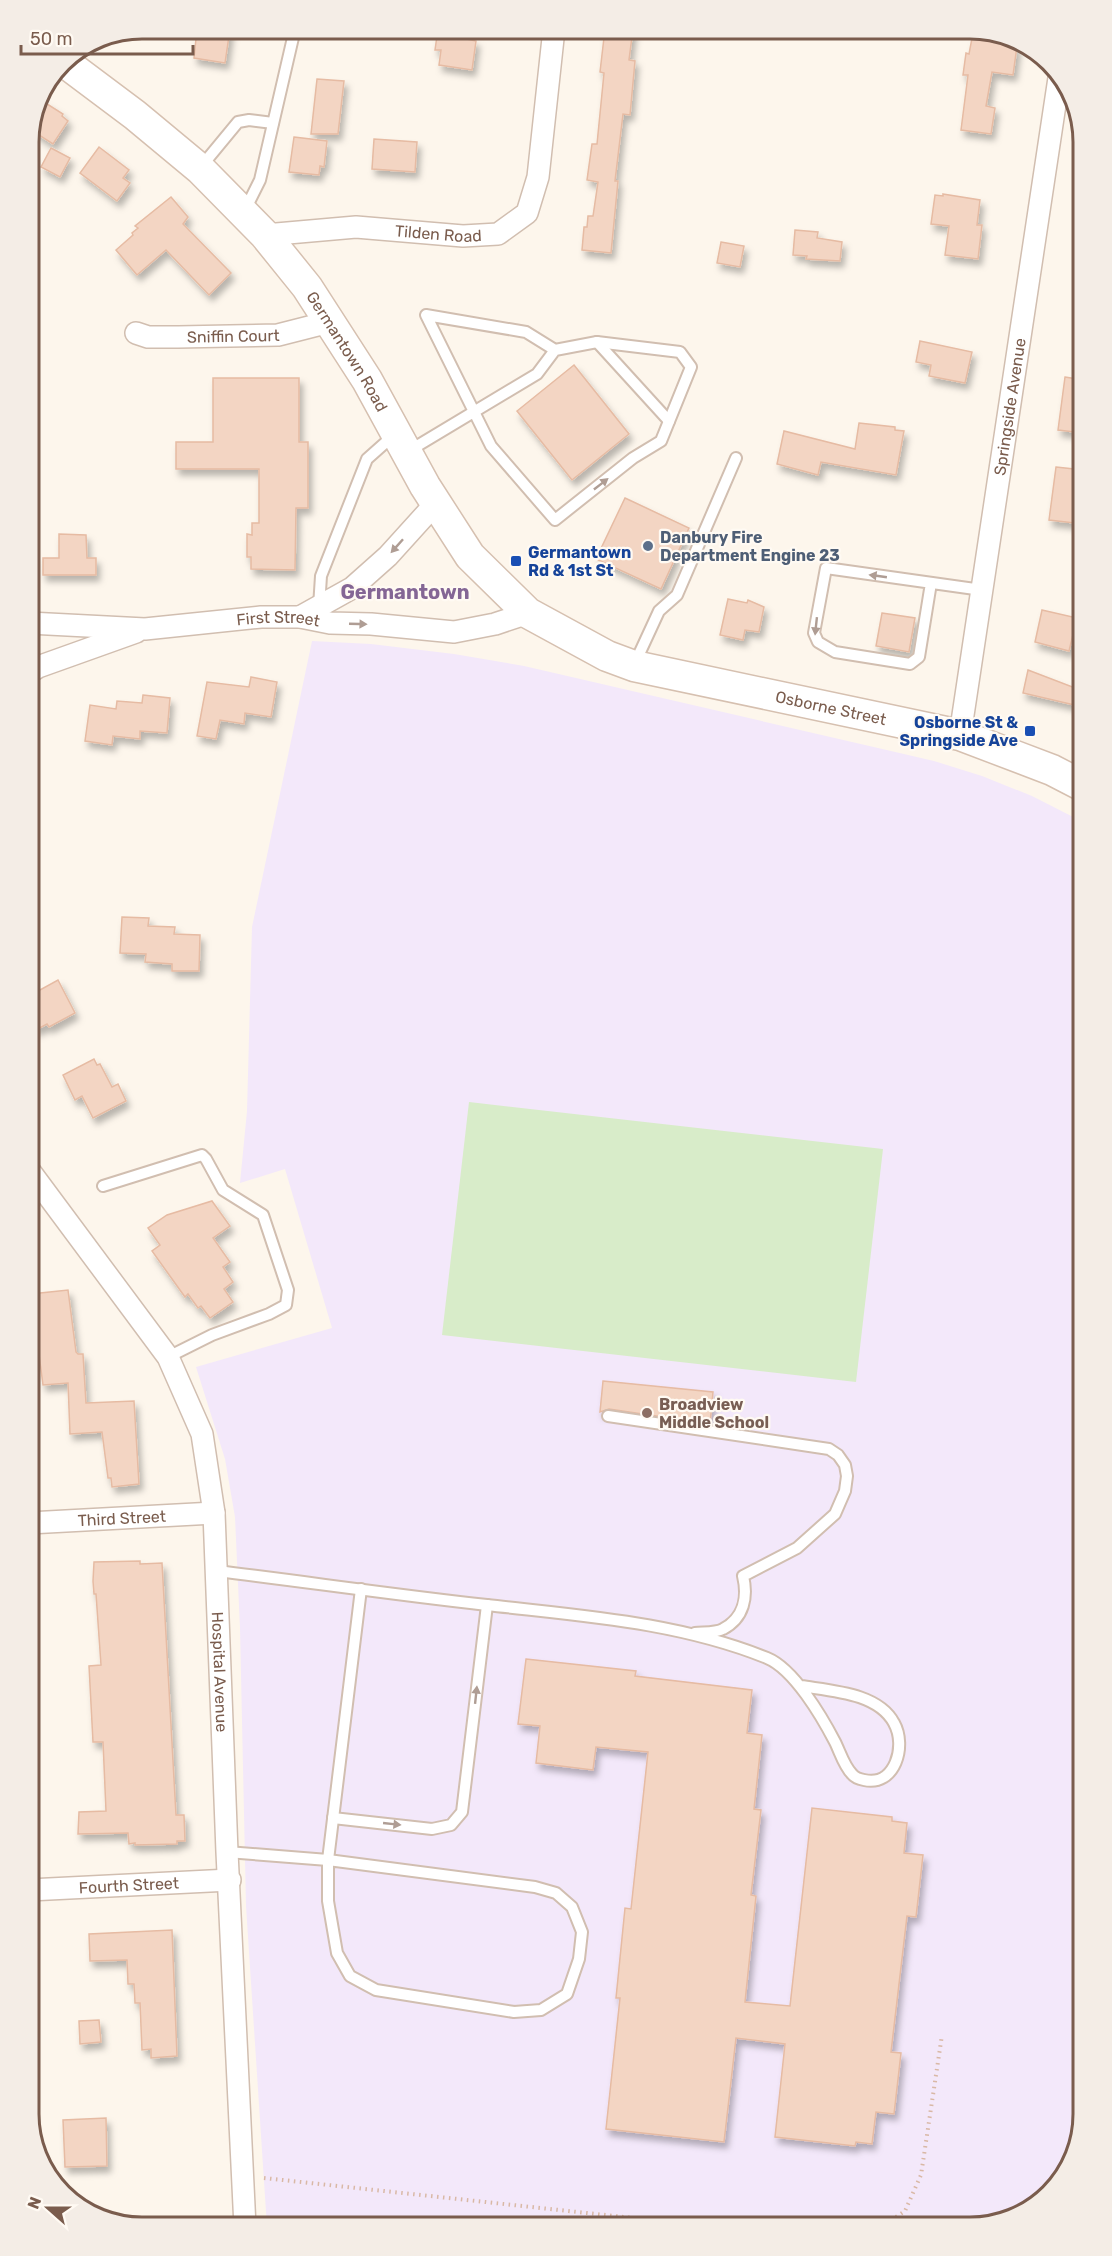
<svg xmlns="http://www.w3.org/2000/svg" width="1112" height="2256" viewBox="0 0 1112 2256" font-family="Rubik,sans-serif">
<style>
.education{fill:#f3e8fa}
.green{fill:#d8ecc9}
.building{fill:#f3d5c3;stroke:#e6bba3;stroke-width:1.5;filter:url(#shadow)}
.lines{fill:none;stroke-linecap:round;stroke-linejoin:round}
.lane-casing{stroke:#d1beb0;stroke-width:14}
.street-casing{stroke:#d1beb0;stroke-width:24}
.secondary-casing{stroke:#d6c0b0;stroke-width:33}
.path{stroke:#d9b8a5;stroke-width:4;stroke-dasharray:1.5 4.5;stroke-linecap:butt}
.lane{stroke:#fff;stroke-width:10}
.street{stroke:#fff;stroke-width:21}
.secondary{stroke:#fff;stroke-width:30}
.oneway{fill:#af9d94}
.service-dot{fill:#5c6f8a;stroke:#fffaf3;stroke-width:2}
.transit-dot{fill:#1a4fb4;stroke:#fffaf3;stroke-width:2}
.education-dot{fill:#8d6e63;stroke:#fffaf3;stroke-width:2}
.labels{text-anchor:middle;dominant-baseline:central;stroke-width:4.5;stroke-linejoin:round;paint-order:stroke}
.street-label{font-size:16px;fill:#7a5c4d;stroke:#fffaf3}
.service-label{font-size:16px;font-weight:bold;fill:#4e5e75;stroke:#fffaf3;text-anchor:start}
.transit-label{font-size:16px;font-weight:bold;fill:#164399;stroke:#fffaf3;text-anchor:start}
.education-label{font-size:16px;font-weight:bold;fill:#785e54;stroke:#fffaf3;text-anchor:start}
.quarter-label{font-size:20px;font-weight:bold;fill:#846695;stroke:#fffaf3}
.rim{fill:none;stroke:#7a5c4d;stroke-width:3}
</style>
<defs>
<filter id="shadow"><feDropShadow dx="3.5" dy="6" stdDeviation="3" flood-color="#0004"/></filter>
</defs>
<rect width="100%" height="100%" fill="#fdf6ec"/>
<path class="education" d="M312,641l59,3 83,10 70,12 354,82 56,13 48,15 50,20 51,26v1292l-19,63 -51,42 -43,8h-703l-21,-321 -6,-278 -5,-111 -10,-58 -29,-92 136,-39 -47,-159 -45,14 7,-72 5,-184z"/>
<path class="green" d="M469,1102l414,47 -27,233 -414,-47z"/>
<g class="building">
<path d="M197,29h33l-5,34 -31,-5z"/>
<path d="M438,29h29l-1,10 10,2 -4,29 -33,-5 2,-15h-6z"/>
<path d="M605,29h28l-4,31 6,1 -5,54 -7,-1 -8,67h3l-7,72 -29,-3 2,-23h3l1,-11h5l5,-34 -11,-2 5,-36h5l7,-71 -4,-1z"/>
<path d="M972,38l45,8 -4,29 -21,-3 -6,34 9,2 -4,26 -30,-4 7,-55h-5l3,-22 3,1z"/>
<path d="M317,79l27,2 -6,53h-27z"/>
<path d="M44,102l19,12 -1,2 6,5 -15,23 -22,-14z"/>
<path d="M294,137l33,4 -3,26 -4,-1 -1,9 -30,-3z"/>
<path d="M374,139l43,3 -2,30 -43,-3z"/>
<path d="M99,147l30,23 -6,8 7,5 -13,18 -37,-28z"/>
<path d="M51,148l19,10 -10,19 -19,-10z"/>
<path d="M943,194l37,6 -3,25h5l-4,34 -33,-4 4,-29 -18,-2 4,-29 8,1z"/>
<path d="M171,197l17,20 -5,7 48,49 -22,22 -43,-45 -29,25 -21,-25 17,-15 -1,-2 6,-5 -3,-2z"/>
<path d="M795,230l23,2 -1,6 25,4 -2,19 -34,-2 1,-3 -14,-1z"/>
<path d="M721,242l23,4 -4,21 -23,-4z"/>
<path d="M920,341l52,11 -7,31 -36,-7 2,-11 -15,-3z"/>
<path d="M574,365l55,69 -57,46 -55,-69z"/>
<path d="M1065,377l18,3v53l-25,-3z"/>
<path d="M213,378h86v64h9v66h-12l-1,62 -44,-1v-12h-4v-23l5,1v-12h7v-54h-83v-27h37z"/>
<path d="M859,423l36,4v3l9,1 -8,44 -75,-13 -3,13 -41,-11 7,-33 71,18z"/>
<path d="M1056,467l27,3v54l-34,-4z"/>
<path d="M625,498l64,30 -28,61 -65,-30z"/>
<path d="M59,534l27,1 1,23h9v17h-53v-17h16z"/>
<path d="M728,599l19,4 1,-3 16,7 -5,25 -14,-2 -2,10 -23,-5z"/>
<path d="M1042,610l35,8 -8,33 -34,-9z"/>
<path d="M882,613l33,5 -6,34 -33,-6z"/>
<path d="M1028,670l55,21v16l-60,-14z"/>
<path d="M251,677l26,5 -6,35 -26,-4 -1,11 -24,-4 -4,19 -19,-3 10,-54 42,5z"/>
<path d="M143,695l27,3 -3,35 -27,-2v8l-27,-3 -1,9 -27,-4 5,-36 26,4 1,-8 25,2z"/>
<path d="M122,917l27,1 -1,8 27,1 -1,7 26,1 -1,36h-27v-7l-27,-2 1,-8 -26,-1z"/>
<path d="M58,980l17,33 -26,14 -2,-3 -11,6 -7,-13v-21z"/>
<path d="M94,1059l3,6 3,-1 12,23 6,-3 8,17 -33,17 -11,-22 -7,4 -12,-25z"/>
<path d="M212,1201l18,25 -17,12 17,24 -7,5 10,15 -9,7 9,13 -23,16 -9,-12 -3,2 -10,-14 -3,3 -33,-46 8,-6 -12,-17 19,-13z"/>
<path d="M68,1290l8,62 2,2h5l3,49 48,-2 5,83 -27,3 -1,-9h-3l-6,-46 -32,2 -2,-51 -25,2 -12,-91z"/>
<path d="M603,1381l110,11 -3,32 -101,-15 -9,3z"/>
<path d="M140,1561v3l22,-1 14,252h8l1,26h-8v3l-42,1v-2l-6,1 -1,-11 -50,1 1,-22 27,-1 -3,-69h-10l-4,-76 12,-1 -5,-71h-2l-1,-13 1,-19z"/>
<path d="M526,1659l110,12 -1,5 117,14 -5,43 15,2 -8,74 7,1 -10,85 5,1 -11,106 45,4 22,-198 80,9v4l15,2 -3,30 19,2 -7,62 -9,-1 -16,136 10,1 -7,61 -18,-2 -4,32 -16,-2 -1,4 -80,-9 10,-93 -49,-6 -12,104 -118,-13 14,-131h-4l9,-90 6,1 17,-157 -52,-5 -3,23 -57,-7 4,-37 -22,-2z"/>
<path d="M172,1930l5,126 -26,2v-9l-9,1 -2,-47h-5l-1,-19h-6l-1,-24 -37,1 -1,-27z"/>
<path d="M99,2020l2,22 -21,2 -1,-23z"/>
<path d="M106,2118l1,48 -42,1 -2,-47z"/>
</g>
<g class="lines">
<defs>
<g id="lane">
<path d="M200,168l38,-46 11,-2 24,3"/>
<path d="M244,212l16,-32 35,-151"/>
<path d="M597,342l72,79"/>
<path d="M407,452l130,-78 18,-24 -29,-18 -100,-17 65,131 64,74 78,-62 28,-17 30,-74 -11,-15 -83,-10 -42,8"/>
<path d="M931,583l-12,74 -9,7 -75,-12 -17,-10 -4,-9 12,-65 156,22"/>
<path d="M319,607l2,-31 46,-117 27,-24"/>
<path d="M635,663l24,-52 18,-16 59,-137"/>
<path d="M103,1186l99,-31 4,4 17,31 40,25 25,75 -2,15 -17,9 -57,21 -44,22"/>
<path d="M608,1416l221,33 9,6 7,10 2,11 -2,15 -10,23 -38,34 -54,28c5,21 1,42 -20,53 -7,4 -20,3 -28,4"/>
<path d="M217,1571c90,11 180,24 270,34 95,11 191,17 280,53 27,11 55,59 68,84 5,10 9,24 17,32 3,4 7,5 12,6 31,7 43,-34 30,-57 -16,-30 -62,-32 -93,-37"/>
<path d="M333,1818l99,11 19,-4 11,-13 25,-207"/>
<path d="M227,1852l101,8 33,-271"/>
<path d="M328,1860l207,27 21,6 16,14 10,25 -3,27 -12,35 -26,16 -27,2 -138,-22 -26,-14 -13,-23 -9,-52z"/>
</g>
<g id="street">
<path id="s1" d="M265,235l91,-8 107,9 35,-2 29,-21 11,-36 16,-148"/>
<path id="s2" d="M136,333l12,4h30l100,-2 51,-13"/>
<path d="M300,617l52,-29 36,-32 48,-53"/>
<path id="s3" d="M29,623l116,6 116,-12h39l30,6 41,1 83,8 41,-8 33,-11"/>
<path d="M29,673l9,-6 98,-35"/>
<path id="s4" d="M960,735l99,-657"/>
<path id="s5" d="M29,1170l139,187 34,77 12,79 13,339 18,375"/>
<path id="s6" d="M29,1523l185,-10"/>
<path id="s7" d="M29,1890l201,-10"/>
</g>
<g id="secondary">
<path id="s8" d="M63,61l72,54 65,54 65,66 42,52 60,93 58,106 45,70 58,57 79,43 27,10 326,69 92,35 31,16"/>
</g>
</defs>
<use href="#lane" class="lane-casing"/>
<use href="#street" class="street-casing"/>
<use href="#secondary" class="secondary-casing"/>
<g class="path">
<path d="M264,2178l452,49"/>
<path d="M881,2227l24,-16 16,-36 21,-140"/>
</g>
<use href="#lane" class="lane"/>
<use href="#street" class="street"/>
<use href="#secondary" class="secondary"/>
</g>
<defs><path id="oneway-solid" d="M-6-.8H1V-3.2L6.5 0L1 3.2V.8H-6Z" transform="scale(1.5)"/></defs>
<g class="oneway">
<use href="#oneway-solid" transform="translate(601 484) rotate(-38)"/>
<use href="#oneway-solid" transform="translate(397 546) rotate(132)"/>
<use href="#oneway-solid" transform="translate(878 576) rotate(-172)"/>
<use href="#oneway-solid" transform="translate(358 624) rotate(2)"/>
<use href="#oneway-solid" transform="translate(816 626) rotate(96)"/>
<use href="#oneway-solid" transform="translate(476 1695) rotate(-84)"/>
<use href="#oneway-solid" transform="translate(392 1824) rotate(6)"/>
</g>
<circle class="service-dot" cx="648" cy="546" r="6"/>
<g class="transit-dot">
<rect x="510" y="555" width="12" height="12" rx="3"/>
<rect x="1024" y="725" width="12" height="12" rx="3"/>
</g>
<circle class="education-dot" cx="647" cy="1413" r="6"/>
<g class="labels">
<g class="street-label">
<text stroke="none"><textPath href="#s1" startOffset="174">Tilden Road</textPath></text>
<text stroke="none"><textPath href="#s2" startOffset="98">Sniffin Court</textPath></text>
<text stroke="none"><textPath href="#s8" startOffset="410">Germantown Road</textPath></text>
<text stroke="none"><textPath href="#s4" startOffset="332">Springside Avenue</textPath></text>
<text stroke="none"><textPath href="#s3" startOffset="250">First Street</textPath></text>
<text stroke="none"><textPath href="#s8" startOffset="1050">Osborne Street</textPath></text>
<text stroke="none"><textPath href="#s6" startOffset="93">Third Street</textPath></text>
<text stroke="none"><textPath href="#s5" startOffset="556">Hospital Avenue</textPath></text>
<text stroke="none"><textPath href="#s7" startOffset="100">Fourth Street</textPath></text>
</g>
<g class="service-label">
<text x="660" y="537">Danbury Fire<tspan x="660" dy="18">Department Engine 23</tspan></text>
</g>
<g class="transit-label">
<text x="528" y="552">Germantown<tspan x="528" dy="18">Rd &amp; 1st St</tspan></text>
<text x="1018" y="722" text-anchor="end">Osborne St &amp;<tspan x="1018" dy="18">Springside Ave</tspan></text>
</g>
<g class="education-label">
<text x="659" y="1404">Broadview<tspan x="659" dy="18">Middle School</tspan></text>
</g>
<g class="quarter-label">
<text x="405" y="592">Germantown</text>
</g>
</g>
<path d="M0 0H1112V2256H0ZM142 39H970A103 103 0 0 1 1073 142V2114A103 103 0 0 1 970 2217H142A103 103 0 0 1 39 2114V142A103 103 0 0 1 142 39Z" fill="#f4ede6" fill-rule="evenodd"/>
<path class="rim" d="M142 39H970A103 103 0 0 1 1073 142V2114A103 103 0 0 1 970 2217H142A103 103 0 0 1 39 2114V142A103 103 0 0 1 142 39Z"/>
<g transform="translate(48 2208) rotate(291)" stroke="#fffaf3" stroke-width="4.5" paint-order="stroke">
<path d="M0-4.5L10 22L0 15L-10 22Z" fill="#7a5c4d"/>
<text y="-9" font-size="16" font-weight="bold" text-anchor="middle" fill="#7a5c4d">N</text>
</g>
<path d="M21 45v9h172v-9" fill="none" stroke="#7a5c4d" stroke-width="3"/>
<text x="30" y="45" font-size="18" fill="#7a5c4d" stroke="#fffaf3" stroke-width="4.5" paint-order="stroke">50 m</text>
</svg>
